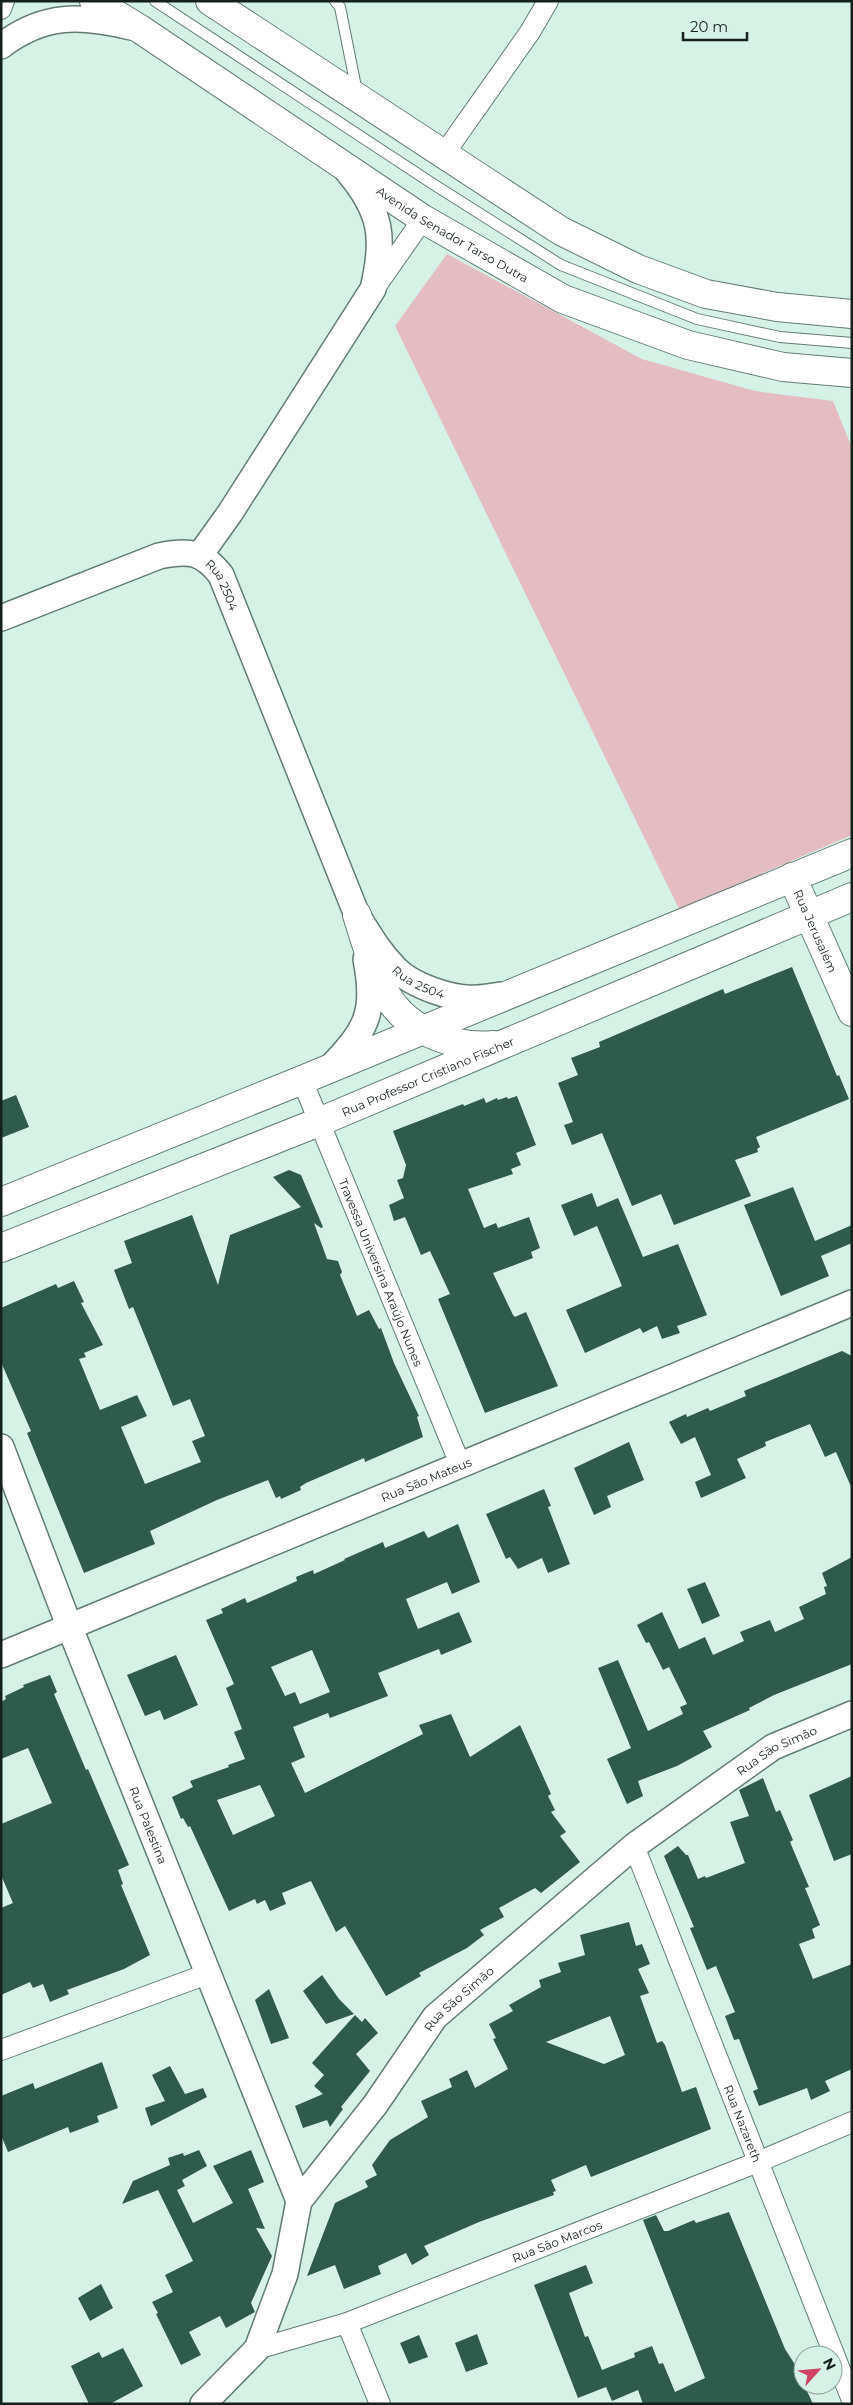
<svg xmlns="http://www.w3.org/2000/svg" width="853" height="2405" viewBox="0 0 853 2405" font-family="Montserrat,sans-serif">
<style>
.green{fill:#e4bdc2}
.building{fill:#2f5b4d;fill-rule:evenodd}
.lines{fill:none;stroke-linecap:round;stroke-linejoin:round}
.service-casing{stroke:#637c72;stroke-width:12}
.minor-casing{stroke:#637c72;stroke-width:22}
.tertiary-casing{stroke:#637c72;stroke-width:28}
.secondary-casing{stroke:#637c72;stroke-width:30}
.primary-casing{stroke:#637c72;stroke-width:30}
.service{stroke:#fff;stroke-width:10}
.minor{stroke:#fff;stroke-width:20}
.tertiary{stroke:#fff;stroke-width:25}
.secondary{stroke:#fff;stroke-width:28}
.primary{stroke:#fff;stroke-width:28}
.labels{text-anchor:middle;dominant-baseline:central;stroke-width:5;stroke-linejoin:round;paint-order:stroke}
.street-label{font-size:12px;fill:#16201d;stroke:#d6f2e7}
</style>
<rect width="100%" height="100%" fill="#d6f2e7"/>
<path class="green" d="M447,254l195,105 113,32 78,10 19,47v387l-173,74 -284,-583z"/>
<g class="building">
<path d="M792,967l45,109 2,-1 10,24 -93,38 4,10 -3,2 1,3 -23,8 16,36 -77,29 -13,-31 -29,12 -30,-73 -30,12 -8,-20 9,-3 -15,-39 20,-8 -7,-17 29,-11 -1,-5 124,-53 2,5z"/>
<path d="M16,1095l13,32 -28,11v-37z"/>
<path d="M517,1096l19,49 -20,8 5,12 -10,4 2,5 -45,15 16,39 12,-5 2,5 31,-11 11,31 -9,4 2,6 -40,15 20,42 2,2 11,-5 32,74 -73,27 -47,-114 12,-5 -20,-43 -9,4 -16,-38 -11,4 -5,-16 15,-7 -7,-18 6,-2 3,-13 -13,-34 70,-27 1,2 20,-8 2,5 11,-5 1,2 9,-3 1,2z"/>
<path d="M289,1170l12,5 22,52 -2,1 -7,-5 13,36 11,2 4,11 -2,3 17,41 12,-6 10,19 2,-1 13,35 25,53 -2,1 6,20 -58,25 -1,-4 -58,25 -6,4 1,3 -20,9 -1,-3 -4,2 -8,-18 -51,20 -67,31 5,13 -71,29 -57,-140 4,-2 -30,-69v-54l55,-24 2,4 16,-7 10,21 -3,1 22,42 -19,8 2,4 -7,2 21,51 37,-15 10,21 -26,11 24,57 56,-22 -9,-21 13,-5 -15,-37 -17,7 -40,-99 -4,2 -15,-39 18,-7 -8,-22 68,-26 26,70 12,-50 71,-28 -28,-30z"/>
<path d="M793,1187l22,54 37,-16v18l-31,13 8,20 -48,20 -37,-91z"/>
<path d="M592,1193l5,14 21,-9 25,59 35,-13 29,71 -30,11 3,7 -18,6 -5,-13 -14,7 -3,-5 -55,25 -19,-43 56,-24 -25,-60 -23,10 -13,-31z"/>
<path d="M842,1351l10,5v133l-16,-37 -11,5 -15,-33 -45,18 1,4 -29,13 9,19 -45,20 -6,-16 16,-7 -16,-38 -14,7 -12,-22 17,-8 1,3 21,-9 2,3 36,-15 -2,-5z"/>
<path d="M629,1442l15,38 -37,16 4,11 -17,8 -20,-47z"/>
<path d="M544,1489l7,17 -3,1 22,57 -22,9 -6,-15 -24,11 -8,-12 -4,2 -20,-45z"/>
<path d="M458,1524l22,58 -28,12 -5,-12 -41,17 12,30 41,-17 13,30 -31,13 -2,-6 -61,24 10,23 -58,22 -2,-5 -35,14 12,30 -14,6 14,30 118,-59 -4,-9 32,-11 19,43 50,-32 31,69 -3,2 7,14 -4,2 15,20 -6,4 20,26 -39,31 -6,-5 -36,20 5,9 -24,13 4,5 -17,13 -48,25 2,3 -35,20 -41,-70 -9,6 -25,-51 -29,12 4,11 -16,7 -5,-11 -8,4 -2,-5 -26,12 -39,-85 -2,1 -5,-9 -2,1 -9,-22 21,-10 -3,-6 39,-14 -1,-2 17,-6 -11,-27 8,-3 -16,-41 8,-4 -28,-64 17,-7 -2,-4 24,-11 2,5 50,-22 -1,-4 17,-7 1,4 31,-14 -1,-1 39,-17 2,6 39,-17 4,7zM312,1650l18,42 -30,12 -5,-12 -10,4 -14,-29zM260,1785l15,31 -42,19 -16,-35z"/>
<path d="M852,1557v107l-78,31 -25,13 1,2 -47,21 9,16 -35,19 -39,15 5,15 -16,8 -20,-45 24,-11 -33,-80 20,-8 30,71 35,-17 -3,-7 7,-3 -18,-37 -6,3 -14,-28 -3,1 -9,-18 25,-13 17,37 26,-12 8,18 31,-14 -4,-9 30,-12 5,12 29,-13 -5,-12 27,-13 -2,-7 3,-1 -5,-13z"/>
<path d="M705,1582l15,34 -18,8 -15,-35z"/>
<path d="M176,1655l22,50 -34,15 -4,-10 -15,6 -18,-41z"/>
<path d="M50,1675l7,17 -3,2 32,76 2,-1 41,96 -11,5 5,14 -2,1 29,70 -26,14 -57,21 2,4 -19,8 -7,-18 -10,4 -3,-6 -29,13v-87l12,-5 -12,-28v-51l51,-21 -24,-55 -27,11v-57l5,-3 -1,-3 19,-9 -1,-2z"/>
<path d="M852,1776v78l-18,7 -25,-66z"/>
<path d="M763,1778l13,34 4,-2 13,30 -3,2 19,45 -4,1 15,37 -8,4 3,9 -16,6 14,35 39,-15v105l-27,12 5,10 -19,9 -4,-12 -48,18 -6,-15 5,-2 -19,-50 -5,1 -9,-24 10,-4 -19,-46 -9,4 -17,-42 4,-1 -30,-71 14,-10 8,9h2l10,24 7,-3 1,2 39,-15 -15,-41 19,-6 -10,-26z"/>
<path d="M629,1922l7,24 6,-2 8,20 -12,5 11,24 -9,3 17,47 5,-2 3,4 17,47 14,-5 15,42 -120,48 -5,-12 -35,15 5,11 -3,1 1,3 -75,27 -55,24 5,9 -17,10 -6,-12 -28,13 3,8 -37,15 -9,-24 -28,11 28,-73 33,-16 -3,-6 12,-6 -5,-10 18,-25 38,-23 -7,-16 31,-14 -3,-8 18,-9 8,18 33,-19 -15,-30 3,-1 -7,-14 24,-13 -4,-6 32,-18 -2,-7 22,-8 -3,-9 27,-8 -5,-20zM610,2016l15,39 -21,9 -58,-22z"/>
<path d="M322,1975l17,24 15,15 -28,10 -23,-33z"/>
<path d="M269,1989l20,49 -18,6 -16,-44z"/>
<path d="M355,2015l7,7 3,-4 13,15 -22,21 14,17 -29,36 2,2 -13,18 -3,-7 -24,8 -8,-22 28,-12 -9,-8 10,-11 -12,-12z"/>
<path d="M102,2062l16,46 -21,8 2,6 -29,11 -2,-6 -60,25 -7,-17v-39l32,-13 2,6z"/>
<path d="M170,2066l15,28 18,-6 4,9 -56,29 -6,-18 20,-7 -13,-26z"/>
<path d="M199,2150l8,16 -25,14 3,6 -8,4 16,33 40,-20 -20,-37 38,-16 13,32 -16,7 17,40 -9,-1 16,28 -21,47 4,9 -29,16 -6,-12 -31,16 12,23 -20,10 -25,-51 2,-1 -6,-11 21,-10 -8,-17 28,-14 -35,-71 -36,14 11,-23 37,-16 -2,-7 15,-5 1,3z"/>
<path d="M729,2212l56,137 9,14 19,41h-170l-5,-14 -26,11 -6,-14 -28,11 -44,-113 52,-20 7,18 -24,10 16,44 3,-1 14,34 33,-13 -1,-4 18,-7 7,18 4,-1 12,29 30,-14 -62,-158 13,-5 8,16h4l26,-11 2,3z"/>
<path d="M101,2284l12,24 -23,13 -12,-23z"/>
<path d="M477,2334l11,30 -22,8 -11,-29z"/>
<path d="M419,2335l9,22 -19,7 -9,-21z"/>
<path d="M123,2348l20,38 -33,18h-21l-18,-38 28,-14 3,6z"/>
</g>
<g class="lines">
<defs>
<g id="service">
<path d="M155,1l278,183 128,81 136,54 83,18 72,6"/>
<path d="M335,1l5,6 17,85"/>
</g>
<g id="minor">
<path d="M1,9l3,-8"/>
<path d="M444,154l86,-122 18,-31"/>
<path d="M374,289l49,-70"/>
<path id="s1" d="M302,1080l158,384"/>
<path id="s2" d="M634,1846l218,554"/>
<path d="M1,2050l206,-76"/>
<path d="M347,2323l33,81"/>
<path id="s3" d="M257,2349l90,-26 411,-161 94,-40"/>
</g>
<g id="tertiary">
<path d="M1,46c43,-33 80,-31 130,-19"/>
<path d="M200,555l30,-42 143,-224c12,-50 9,-77 -25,-117"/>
<path id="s4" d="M1,618l158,-62c30,-6 43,-5 62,19l136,340c12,19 22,37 38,53 17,18 58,32 82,30 8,0 16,-2 23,-3"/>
<path d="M330,1068c37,-39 46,-54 36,-109"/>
<path id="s5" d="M1,1447l69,181 229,573"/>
<path id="s6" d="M1,1655l851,-352"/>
<path id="s7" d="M203,2404l54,-55 28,-75 14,-73 76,-96 60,-88 199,-171 139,-99 79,-33"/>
</g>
<g id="secondary">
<path id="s8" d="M792,877l60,135"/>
<path d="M357,915c8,25 15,51 27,75 20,40 69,59 110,55"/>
<path d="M1,1202l301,-122 550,-227"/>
<path id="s9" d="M1,1248l318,-126 533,-225"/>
</g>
<g id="primary">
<path id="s10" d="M94,1l46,28 283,190 140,80 125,46 95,22 69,6"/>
<path d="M210,1l351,230 77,38 68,25 71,13 75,7"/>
</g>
</defs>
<use href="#service" class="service-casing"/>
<use href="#minor" class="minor-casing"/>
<use href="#tertiary" class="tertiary-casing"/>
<use href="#secondary" class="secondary-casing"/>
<use href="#primary" class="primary-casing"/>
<use href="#service" class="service"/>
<use href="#minor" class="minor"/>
<use href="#tertiary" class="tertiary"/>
<use href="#secondary" class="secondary"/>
<use href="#primary" class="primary"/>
</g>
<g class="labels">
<g class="street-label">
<text stroke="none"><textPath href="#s10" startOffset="428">Avenida Senador Tarso Dutra</textPath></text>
<text stroke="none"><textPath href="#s4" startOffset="249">Rua 2504</textPath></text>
<text stroke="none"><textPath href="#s8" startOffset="59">Rua Jerusalém</textPath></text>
<text stroke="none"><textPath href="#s4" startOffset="699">Rua 2504</textPath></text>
<text stroke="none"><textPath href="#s9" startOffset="460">Rua Professor Cristiano Fischer</textPath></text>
<text stroke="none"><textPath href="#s1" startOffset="208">Travessa Universina Araújo Nunes</textPath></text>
<text stroke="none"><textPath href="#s6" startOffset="460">Rua São Mateus</textPath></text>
<text stroke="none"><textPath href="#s7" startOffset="895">Rua São Simão</textPath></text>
<text stroke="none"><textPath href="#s5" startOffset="406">Rua Palestina</textPath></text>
<text stroke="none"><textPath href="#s7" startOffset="490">Rua São Simão</textPath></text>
<text stroke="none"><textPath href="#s2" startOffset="298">Rua Nazareth</textPath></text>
<text stroke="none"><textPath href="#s3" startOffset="319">Rua São Marcos</textPath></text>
</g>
</g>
<rect width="853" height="2405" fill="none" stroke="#16201d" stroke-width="5"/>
<g transform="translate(818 2370) rotate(63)"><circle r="24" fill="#d6f2e7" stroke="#899e96"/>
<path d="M0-4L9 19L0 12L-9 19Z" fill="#d14267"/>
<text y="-8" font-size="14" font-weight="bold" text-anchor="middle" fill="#16201d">N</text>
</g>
<path d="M683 32v8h64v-8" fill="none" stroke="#16201d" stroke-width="2.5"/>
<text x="690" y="32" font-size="15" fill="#16201d" stroke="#d6f2e7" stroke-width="4" paint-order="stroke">20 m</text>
</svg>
